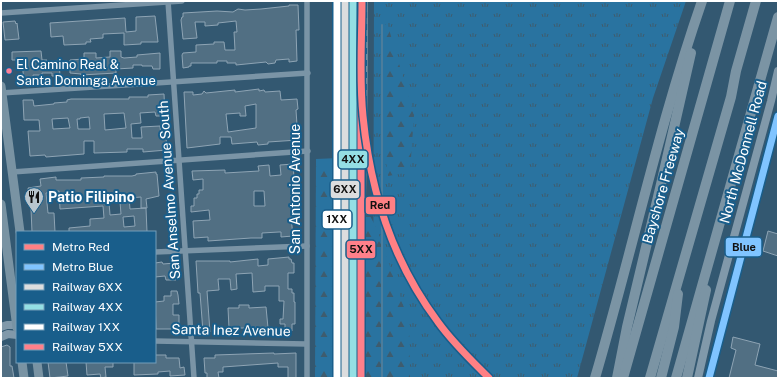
<svg xmlns="http://www.w3.org/2000/svg" width="779" height="379" viewBox="0 0 779 379" font-family="'Public Sans',sans-serif">
<style>
.grass{fill:url(#grass-tufts)}
.forest{fill:url(#forest-firs)}
.lines{fill:none;stroke-linecap:round;stroke-linejoin:round}
.stream{stroke:#4c7d9c;stroke-width:2}
.building{fill:#516f83;stroke:#8ea4b4;fill-rule:evenodd}
.street{stroke:#7a94a6;stroke-width:5.5}
.secondary{stroke:#8199aa;stroke-width:8}
.primary{stroke:#7993a3;stroke-width:9}
.highway{stroke:#7b94a4;stroke-width:10}
.rail-casing{stroke:#7b94a4;stroke-width:3.5}
.rail{stroke:#195e8b;stroke-width:2;stroke-dasharray:6;stroke-linecap:butt}
.rail-1-casing{stroke:#195e8b;stroke-width:10}
.rail-2-casing{stroke:#195e8b;stroke-width:10}
.rail-3-casing{stroke:#195e8b;stroke-width:10}
.rail-4-casing{stroke:#195e8b;stroke-width:10}
.rail-1{stroke:#dcddde;stroke-width:7}
.rail-2{stroke:#94dfe4;stroke-width:7}
.rail-3{stroke:#fff;stroke-width:7}
.rail-4{stroke:#ff808a;stroke-width:7}
.metro-1-casing{stroke:#195e8b;stroke-width:10}
.metro-2-casing{stroke:#195e8b;stroke-width:10}
.metro-1{stroke:#ff8084;stroke-width:7}
.metro-2{stroke:#80c4ff;stroke-width:7}
.bus-dot{fill:#ff8098;stroke:#195e8b;stroke-width:1.5}
.labels{text-anchor:middle;dominant-baseline:central;stroke-width:4;stroke-linejoin:round;paint-order:stroke}
.bus-label{font-size:13px;fill:#fff;stroke:#195e8b;text-anchor:start}
.street-label{font-size:14px;fill:#fff;stroke:#195e8b}
.poi-label{font-size:14px;font-weight:bold;fill:#fff;stroke:#195e8b;text-anchor:start}
.line-badge{stroke:#195e8b;stroke-width:1.5}
.pale-badge-label{font-size:11px;text-anchor:middle;font-weight:bold;fill:#111}
</style>
<defs>
<pattern id="grass-tufts" width="24" height="20" patternUnits="userSpaceOnUse"><rect width="24" height="20" fill="#2973a0"/><path d="M3 7l-1-3M5 7V3M7 7l1-3M15 17l-1-3M17 17v-4M19 17l1-3" fill="none" stroke="#3e5c6e"/></pattern>
<pattern id="forest-firs" width="22" height="20" patternUnits="userSpaceOnUse"><rect width="22" height="20" fill="#2973a0"/><path d="M5 1l3.5 6h-7zM16 11l3.5 6h-7z" fill="#3e5c6e"/></pattern>
</defs>
<rect width="100%" height="100%" fill="#335871"/>
<path class="grass" d="M374,1h312l-33,97 -76,280h-204z"/>
<g class="forest">
<path d="M386,19l28,96 -4,57 -22,4 -7,-51z"/>
<path d="M339,158l38,71 32,93 1,56h-92l-3,-1 1,-218z"/>
</g>
<g class="lines">
<path class="stream" d="M382,378v-353"/>
</g>
<g class="building">
<path d="M289,5h9l1,25h-3l1,31 -8,1v-3l-13,1 -1,3 -7,1 -2,-2 -30,3v-2h-9v-2h-10v2h-26v3h-2v1l-6,1 -1,-13 1,-2 13,-1v-7l18,-1v-2h10l1,8h10l-1,-18h3l-1,-11 -18,2v2l-13,1v-4h-10l2,16 -14,1 -2,-19 1,-3h1v-4l34,-2 16,1 5,-3 7,1 16,-1 28,-3z"/>
<path d="M155,16l3,26h-17v2l-17,1v-12l-21,1v4l-13,1 1,3h-5v2l-22,1 -1,-9 -12,1 -1,-14 75,-5 1,14 10,-1v-14z"/>
<path d="M15,21l1,3 1,-1 2,16 -14,1 -2,-18z"/>
<path d="M41,51l1,9h5v2l12,-1 1,15h-8v-3h-10v2h-9l1,7 -10,1 -2,-23h-10v-8z"/>
<path d="M110,51h11v6l3,1 13,-1v-2l23,-2v16h-7l-1,-3h-10v-1h-9v3l-17,1v4l-35,2v-1l-11,-1v-13l14,-1v-6h12v5l14,-1z"/>
<path d="M259,89v2l5,-1 1,2 15,-1 1,9 16,-1 1,10 -2,1 2,30 -30,2v2l-10,1 -1,-3 -25,2 -1,-7h-11v7l-33,4 -3,-56h9v3l9,-1 2,-3 2,2 29,-3v2zM256,104v24l-28,4 -2,-18 14,-1v3h6l-1,-10z"/>
<path d="M164,94l1,22h-9l-1,-4 -15,1 1,10 -10,1 1,14h10l-1,-11 19,-1 1,11h5l1,13 -24,2v-3h-16v3l-33,1v-12h-10v13l-38,3 -1,-2 -15,1 -2,-25h12l-1,-11h-15l-1,-20h10l1,6 20,-2v-1l13,-1v-2l4,-1h58v-2h19v-2zM124,113l2,15 -21,2 -1,-16zM89,117l1,12h-12l-1,-10h3v-1zM68,118l2,10 -17,1 -1,-10z"/>
<path d="M293,164l3,41v12h-5l2,19 -12,1v-5h-2l-17,1v5h-11l-43,3v-4l-14,1 -1,-17 17,-1 -1,-10 -18,2v-6h3v-8h3v-4h2v-4h4v-11l-10,1 -1,-9 33,-1v3l34,-2 -1,-5 11,-1 1,11 11,-1 -1,-10zM254,191h10l1,15h-11z"/>
<path d="M156,172v2h1l2,22 -13,3 1,9h-6v-11l-12,1 1,11 16,-1 1,24h-78v-4l21,-2v-7l14,-1 -1,-12 -43,3 -1,-18 -13,2 2,20h6l1,19h-23l-1,-23 -3,-21 13,-2 -1,-7 16,-2v3h25v-2l23,-1v-1h28l4,-1v-1zM109,202h11l1,12 -11,1zM134,216l1,10 -11,1 -1,-10z"/>
<path d="M768,231l10,3v22l-15,-5z"/>
<path d="M289,257v2h2l1,4h2v10h-6v16h4v4h2v9h1v22h-3v7h-7v-7h-5v-5h3l1,-18h-5v-15h-14v5l-12,1 -1,-19 -16,1 1,15 -6,1 -1,-11h-12l1,11 -12,1 3,41h-7l-3,-39h-2l-2,-32h34v1l28,-3v7l10,-1v-6z"/>
<path d="M162,262l1,2 12,-1 1,17h-10l-1,-4 -10,1v-14z"/>
<path d="M171,291h6l1,4 1,9h-6v11h6v10h-3v4h-20l-1,-27 9,-1v-5h7z"/>
<path d="M239,305h10v3l17,-1 2,21h-39l-1,-20h11z"/>
<path d="M733,337l27,7 -5,21 23,6v7h-49l7,-28 -5,-2z"/>
<path d="M7,345l3,2v19h2l2,12h-13v-31z"/>
<path d="M274,353v1l22,-1v25h-8v-11h-10v-4l-55,4v5h-5l1,6h-12v-5h-2l-1,-15h11v-3z"/>
<path d="M155,355h11v3h13l1,10 4,-1 1,8 -15,1v-5l-12,1v2l-24,1v-13h21z"/>
<path d="M48,362h18l2,14 -18,2z"/>
<path d="M86,362h27v5h-8l1,10 -5,1 -1,-4 -13,1z"/>
</g>
<g class="lines">
<g class="street">
<path d="M168,1l26,377"/>
<path d="M1,13l181,-12"/>
<path d="M1,93l307,-20"/>
<path d="M12,172l296,-21"/>
<path d="M155,252l152,-6"/>
<path d="M155,341l151,3"/>
<path d="M307,378v-377"/>
</g>
<g class="secondary">
<path d="M1,327l6,-2h10"/>
<path d="M1,337l7,-3 9,1"/>
<path d="M698,378l13,-57 60,-220 7,-30"/>
</g>
<g class="primary">
<path d="M1,86l19,146"/>
<path d="M1,204l16,124"/>
<path d="M22,362l2,16"/>
<path d="M37,362l2,16"/>
</g>
<g class="highway">
<path d="M595,378c37,-126 64,-253 107,-377"/>
<path d="M617,378l10,-51 35,-147 29,-127"/>
<path d="M623,378l107,-377"/>
<path d="M650,378l81,-281 5,-26 20,-70"/>
<path d="M661,378l13,-51 4,-33"/>
<path d="M676,378l102,-361"/>
<path d="M687,378l19,-88"/>
</g>
<defs>
<g id="rail">
<path d="M357,221l1,-220"/>
<path d="M362,378c0,-126 5,-251 4,-377"/>
</g>
</defs>
<use href="#rail" class="rail-casing"/>
<use href="#rail" class="rail"/>
<defs>
<path id="rail-1" d="M345,1v377"/>
<path id="rail-2" d="M353,1v377"/>
<path id="rail-3" d="M337,1v377"/>
<path id="rail-4" d="M361,1v377"/>
</defs>
<use href="#rail-1" class="rail-1-casing"/>
<use href="#rail-2" class="rail-2-casing"/>
<use href="#rail-3" class="rail-3-casing"/>
<use href="#rail-4" class="rail-4-casing"/>
<use href="#rail-1" class="rail-1"/>
<use href="#rail-2" class="rail-2"/>
<use href="#rail-3" class="rail-3"/>
<use href="#rail-4" class="rail-4"/>
<defs>
<path id="metro-1" d="M362,1c0,38 -3,77 1,115 7,74 30,146 75,206 15,21 33,38 51,56"/>
<path id="metro-2" d="M709,378l69,-262"/>
</defs>
<use href="#metro-1" class="metro-1-casing"/>
<use href="#metro-2" class="metro-2-casing"/>
<use href="#metro-1" class="metro-1"/>
<use href="#metro-2" class="metro-2"/>
</g>
<defs>
<symbol id="restaurant-pin" viewBox="-11 -11 22 30"><path d="M0 17L-7.5 6A9.5 9.5 0 1 1 7.5 6Z" fill="#b8c5cd" stroke="#195e8b"/><path d="M-5-6h1v4h1v-4h1v4h1v-4h1v5L-1.5 .5V6h-2V.5L-5-1ZM5-6V6H3V1.5H1.5Q1.5-4 5-6Z" fill="#111"/></symbol>
</defs>
<g fill-rule="evenodd">
<use href="#restaurant-pin" x="23" y="186" width="22" height="30"/>
</g>
<circle class="bus-dot" cx="9" cy="71" r="3.5"/>
<g class="labels">
<g class="bus-label">
<text x="16" y="64">El Camino Real &amp;<tspan x="16" dy="16">Santa Dominga Avenue</tspan></text>
</g>
<g class="street-label">
<text transform="translate(743 152) rotate(-75)">North McDonnell Road</text>
<text transform="translate(663 186) rotate(-74)">Bayshore Freeway</text>
<text transform="translate(295 189) rotate(-90)">San Antonio Avenue</text>
<text transform="translate(169 190) rotate(-94)">San Anselmo Avenue South</text>
<text transform="translate(231 330) rotate(1)">Santa Inez Avenue</text>
</g>
<g class="poi-label">
<text x="48" y="197">Patio Filipino</text>
</g>
</g>
<g class="line-badge">
<rect x="338" y="150" width="30" height="19" rx="4" fill="#94dfe4"/>
<rect x="330" y="180" width="30" height="19" rx="4" fill="#dcddde"/>
<rect x="365" y="196" width="31" height="19" rx="4" fill="#ff8084"/>
<rect x="322" y="210" width="30" height="19" rx="4" fill="#fff"/>
<rect x="725" y="237" width="37" height="20" rx="4" fill="#80c4ff"/>
<rect x="346" y="240" width="30" height="19" rx="4" fill="#ff808a"/>
</g>
<g class="pale-badge-label">
<text x="353" y="163">4XX</text>
<text x="345" y="193">6XX</text>
<text x="380" y="209">Red</text>
<text x="337" y="223">1XX</text>
<text x="744" y="251">Blue</text>
<text x="361" y="253">5XX</text>
</g>
<rect width="779" height="379" fill="none" stroke="#ffffff" stroke-width="4"/>
<rect x="16" y="231" width="140" height="132" fill="#195e8b" stroke="#759eb9"/>
<rect x="24" y="244" width="20" height="6" fill="#ff8084" stroke="#759eb9"/>
<text x="52" y="251" font-size="12" fill="#ffffff">Metro Red</text>
<rect x="24" y="264" width="20" height="6" fill="#80c4ff" stroke="#759eb9"/>
<text x="52" y="271" font-size="12" fill="#ffffff">Metro Blue</text>
<rect x="24" y="284" width="20" height="6" fill="#dcddde" stroke="#759eb9"/>
<text x="52" y="291" font-size="12" fill="#ffffff">Railway 6XX</text>
<rect x="24" y="304" width="20" height="6" fill="#94dfe4" stroke="#759eb9"/>
<text x="52" y="311" font-size="12" fill="#ffffff">Railway 4XX</text>
<rect x="24" y="324" width="20" height="6" fill="#ffffff" stroke="#759eb9"/>
<text x="52" y="331" font-size="12" fill="#ffffff">Railway 1XX</text>
<rect x="24" y="344" width="20" height="6" fill="#ff808a" stroke="#759eb9"/>
<text x="52" y="351" font-size="12" fill="#ffffff">Railway 5XX</text>
</svg>
